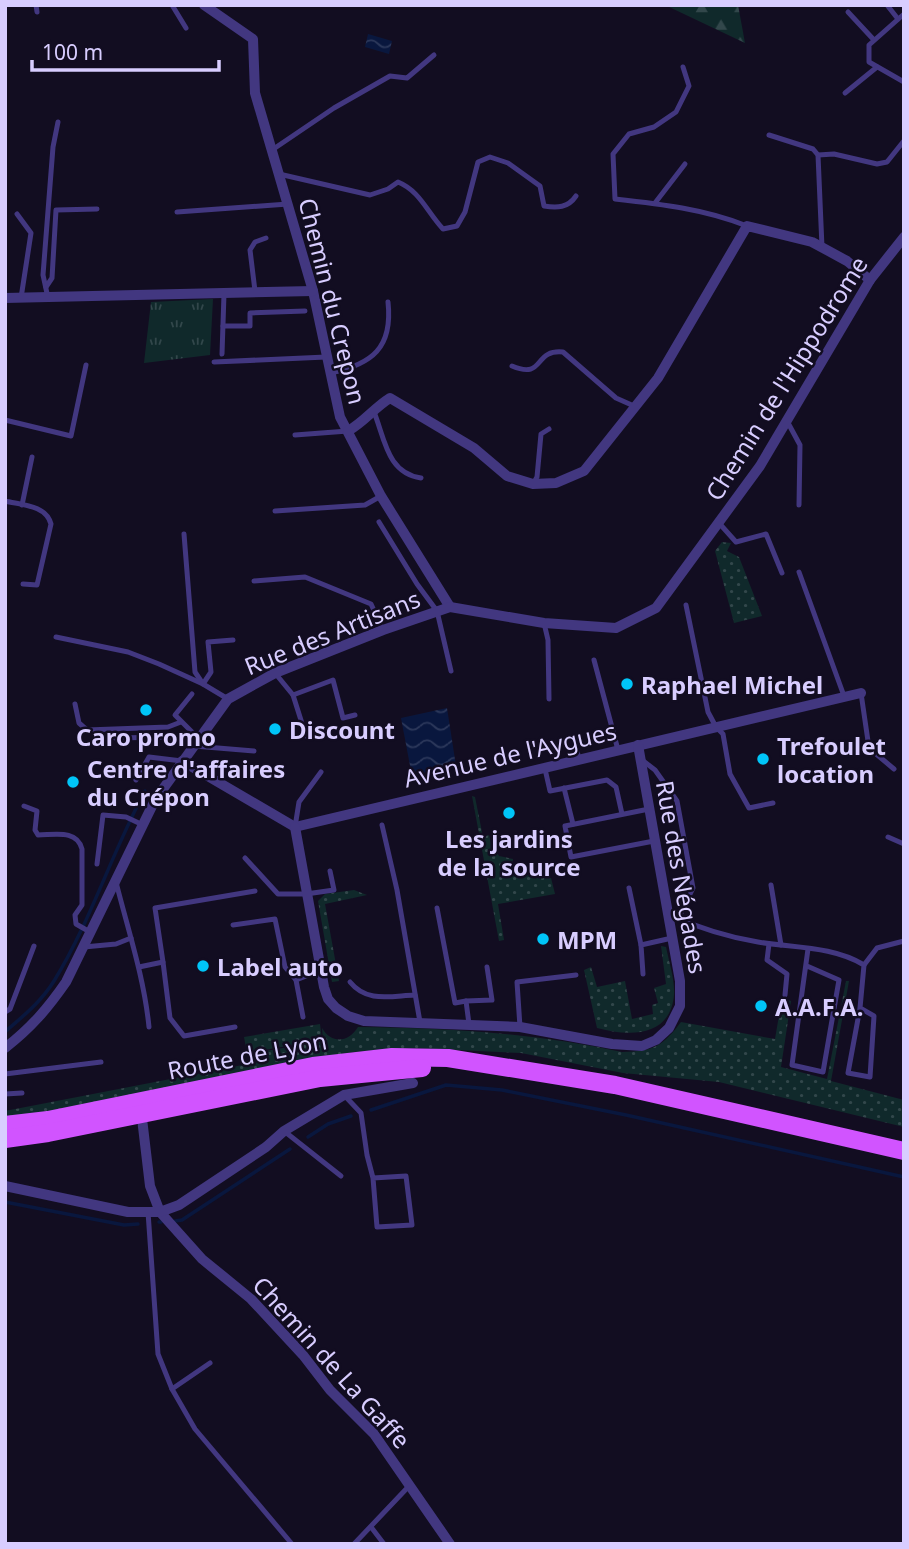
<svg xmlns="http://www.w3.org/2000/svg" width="909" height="1549" viewBox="0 0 909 1549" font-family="'Noto Sans',sans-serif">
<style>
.grass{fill:url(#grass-dots)}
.forest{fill:url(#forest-firs)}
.park{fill:url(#park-tufts)}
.water{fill:url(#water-waves)}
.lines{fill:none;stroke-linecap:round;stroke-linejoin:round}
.stream{stroke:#09173e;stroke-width:3.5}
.lane{stroke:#423780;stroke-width:5}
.street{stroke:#423780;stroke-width:10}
.primary{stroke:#d154ff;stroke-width:18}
.poi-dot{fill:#00c5f8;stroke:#120d21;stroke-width:2.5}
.labels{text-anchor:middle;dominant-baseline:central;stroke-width:5;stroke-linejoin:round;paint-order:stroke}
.street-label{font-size:24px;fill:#d8cdff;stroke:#120d21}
.poi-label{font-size:24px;font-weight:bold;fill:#d8cdff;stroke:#120d21;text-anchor:start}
</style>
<defs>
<pattern id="grass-dots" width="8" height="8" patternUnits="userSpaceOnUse" patternTransform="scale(1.75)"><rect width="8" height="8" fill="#10292b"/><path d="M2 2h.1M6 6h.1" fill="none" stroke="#32474b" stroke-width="1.8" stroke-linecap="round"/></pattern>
<pattern id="forest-firs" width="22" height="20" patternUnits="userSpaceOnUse" patternTransform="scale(1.75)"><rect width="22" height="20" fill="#10292b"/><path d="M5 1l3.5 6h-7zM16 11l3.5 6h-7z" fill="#32474b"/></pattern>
<pattern id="park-tufts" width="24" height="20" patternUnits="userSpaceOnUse" patternTransform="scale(1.75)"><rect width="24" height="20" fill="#10292b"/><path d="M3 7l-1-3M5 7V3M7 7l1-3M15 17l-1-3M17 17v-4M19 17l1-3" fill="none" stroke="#32474b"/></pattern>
<pattern id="water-waves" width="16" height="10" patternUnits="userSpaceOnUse" patternTransform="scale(1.75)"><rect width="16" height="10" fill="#09173e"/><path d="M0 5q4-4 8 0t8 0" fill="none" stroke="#2c385b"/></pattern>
</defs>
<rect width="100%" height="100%" fill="#120d21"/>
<g class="grass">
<path d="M722,542l9,1 -4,8 12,6 23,59 -28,7 -19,-72z"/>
<path d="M472,796l3,1 8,40 6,-2 2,8 8,13 14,3 -2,12 7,1 30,-6 7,28 -57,10 6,36 -5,1z"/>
<path d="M354,890l13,5 -42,9 14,77 -7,1 -14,-81 7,-7z"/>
<path d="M661,946l5,1c3,15 9,33 8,48 -4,44 -47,41 -77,33l-13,-58 7,-3 6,20 28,-6 7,38 21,-5 -1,-9 6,-2 -4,-15 12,-4z"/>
<path d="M846,981h3l-18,100 73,19v27l-185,-45 -96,-9 -102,-20 -107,-5 -61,4 -348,68v-9l243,-47v-10l75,-13 -1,-13c10,17 27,14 36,-1 89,1 177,6 264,25 32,-1 40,-5 59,-30l94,17 7,-41 9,3 -10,66 46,12z"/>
<path d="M320,1024l2,16 -75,13 -3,-16z"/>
</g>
<path class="forest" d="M665,5h73l7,38z"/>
<path class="park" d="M213,299l-3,56 -66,8 7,-61z"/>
<g class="water">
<path d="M368,34l24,7 -3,13 -24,-7z"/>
<path d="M447,708l9,58 -44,10 -11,-58z"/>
</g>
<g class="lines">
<g class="stream">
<path d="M5,1032c18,-16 36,-30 49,-51 36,-58 58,-129 91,-190"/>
<path d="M371,1110l75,-25 56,5 124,25 278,62"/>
<path d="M308,1137l20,-13 23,-8"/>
<path d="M5,1202l119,23 14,-1"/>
<path d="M175,1221l7,-1 108,-71"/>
<path d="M159,1222h2"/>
</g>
<g class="lane">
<path d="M36,5l1,7"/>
<path d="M172,5l14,23"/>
<path d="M887,5l11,14"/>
<path d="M848,12l26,28"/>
<path d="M904,14l-35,31v17l35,20"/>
<path d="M683,67l6,19 -13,26 -22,15 -25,7 -16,20 2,45c45,5 90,10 132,27"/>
<path d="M845,93l32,-26"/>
<path d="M769,135l44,14 5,6 4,92"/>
<path d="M272,150l62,-42 56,-32 17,2 27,-23"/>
<path d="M818,155l16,-1 43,10 10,-2 16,-20"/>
<path d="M279,174l91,21 18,-6 10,-7c22,9 29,30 45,47l14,-3 8,-14 13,-50 12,-5 18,6 32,23 4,20c13,2 24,2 32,-10"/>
<path d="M655,203l30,-39"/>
<path d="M177,212l111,-8"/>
<path d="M17,214l14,19 -10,65"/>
<path d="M46,287l6,-9 4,-68 41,-1"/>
<path d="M255,291l-5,-41 5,-8 11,-4"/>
<path d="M48,298l-5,-23 10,-128 5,-25"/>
<path d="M223,326h27v-13l55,-2"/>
<path d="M222,354l2,-60"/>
<path d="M214,362l112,-5"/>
<path d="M512,366c33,14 21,-17 51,-14l53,46 18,8"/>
<path d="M331,373c41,-9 62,-25 57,-71"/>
<path d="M374,412c11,27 13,61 47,66"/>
<path d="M5,420l66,16 15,-71"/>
<path d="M787,421l13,24 -1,60"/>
<path d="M295,435l53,-4"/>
<path d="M533,484l4,-7 4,-43 8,-5"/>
<path d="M5,501c17,4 41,4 46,23l-14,61 -14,-1"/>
<path d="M22,505l10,-48"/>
<path d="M275,511l90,-6 16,-9"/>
<path d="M379,522l38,62 20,27 14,60"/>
<path d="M719,523l17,19 30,-8 16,39"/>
<path d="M184,534l11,138 8,12 25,15"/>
<path d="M799,572l45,124"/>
<path d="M254,581l51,-4 66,27 12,26"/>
<path d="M686,605l22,107 8,15 7,7 7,40 19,34 24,-5"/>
<path d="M544,623l4,17 1,59"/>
<path d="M56,637l72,15 31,12 44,20 8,-12 -3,-30 25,-2"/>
<path d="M594,660l24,90"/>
<path d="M275,673l18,22 40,-15 10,38 12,-3"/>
<path d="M861,693l8,55 25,21"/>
<path d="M192,694l-17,21 24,24"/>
<path d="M293,695l13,41"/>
<path d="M75,704l4,19 8,7 81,-3 13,-5"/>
<path d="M115,738l54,-1 25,9 60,5"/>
<path d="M575,743l4,16"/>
<path d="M642,760l13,10 22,31 16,87 -15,31"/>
<path d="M545,769l5,22 57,-11 9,7 6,27"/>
<path d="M136,780l13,-23 33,4"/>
<path d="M564,788l9,36"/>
<path d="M24,806l13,5 -2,19 3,5c16,0 39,-6 44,14v56l-7,10 1,9 14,8"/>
<path d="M649,809l-84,17 6,31 83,-16"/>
<path d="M382,825l15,65 23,132"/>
<path d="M295,827l4,-25 22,-30"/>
<path d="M888,837l16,7"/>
<path d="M245,858l33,36h28l28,-4 -4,-19"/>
<path d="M97,864l6,-49 23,2 17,8"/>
<path d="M116,882c12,48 28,95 33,145"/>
<path d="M771,885l10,60"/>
<path d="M629,888l12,57"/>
<path d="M437,908l18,95 11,-2 3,23"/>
<path d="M670,915c29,13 57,22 88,27 35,6 75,4 106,23l-4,43 -12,65 22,4 4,-61 -14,-8"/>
<path d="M233,925l42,-6 10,48 11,13 23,-9"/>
<path d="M769,944l-2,16 20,14 -2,21"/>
<path d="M84,947l32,-3 15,-6"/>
<path d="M163,962l7,56 14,18 51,-9"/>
<path d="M864,965l13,-17 27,-7"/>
<path d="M807,966l32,14 -16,92 -31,-7 16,-116"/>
<path d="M139,967l24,-5 -8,-54 100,-17"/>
<path d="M643,974l-2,-29 31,-7"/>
<path d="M296,980l7,37"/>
<path d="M350,982c17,21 40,14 65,13"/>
<path d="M466,1001l26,-1 -5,-33"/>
<path d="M5,1012l5,-3 24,-63"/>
<path d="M520,1027l-3,-45 59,-7"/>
<path d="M5,1074l96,-12"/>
<path d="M5,1094l17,-1"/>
<path d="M344,1095l17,18 6,42 6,23 4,49 35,-2 -6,-49 -33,2"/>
<path d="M284,1131l57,45"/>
<path d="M148,1212l10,142 14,35"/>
<path d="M210,1363l-38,26 23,40 97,115"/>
<path d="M371,1527l13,17"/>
<path d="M354,1544l56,-59"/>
</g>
<g class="street">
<path d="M204,5l49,34 2,54 58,198 27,126 41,79 69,111"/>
<path d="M5,298l308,-7"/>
<path d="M348,431c16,-9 26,-23 42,-33l84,50 33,28 26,8 23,-1 28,-12 74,-93 89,-152 65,16 35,19 23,19"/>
<path d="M182,761l113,66 566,-134"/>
<path d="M295,827l29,160 4,12 8,9 12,8 16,5 156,6 92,17 30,2 14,-6 13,-12 11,-22v-25l-42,-236"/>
<path d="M5,1048c26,-20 43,-40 61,-66l89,-182 73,-101 47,-26 108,-43 67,-23 94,16 72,5 40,-20 104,-142 110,-186 34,-43"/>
<path d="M141,1110l9,76 10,26 42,47 49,40 52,56 27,35 44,44 76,110"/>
<path d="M5,1186l123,26h32l19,-7 87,-58 18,-16 60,-36 69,-12"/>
</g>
<g class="primary">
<path d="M5,1125l43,-5 265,-54 79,-9 56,1 167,27 289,66"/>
<path d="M5,1139l43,-6 272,-55 102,-10"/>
</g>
</g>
<g class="poi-dot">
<circle cx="627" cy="684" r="7"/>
<circle cx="146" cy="710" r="7"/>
<circle cx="275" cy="729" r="7"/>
<circle cx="763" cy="759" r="7"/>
<circle cx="73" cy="782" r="7"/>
<circle cx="509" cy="813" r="7"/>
<circle cx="543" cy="939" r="7"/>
<circle cx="203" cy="966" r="7"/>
<circle cx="761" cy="1006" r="7"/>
</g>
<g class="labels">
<g class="street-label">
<text transform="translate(333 301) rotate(76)">Chemin du Crepon</text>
<text transform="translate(786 378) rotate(-58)">Chemin de l'Hippodrome</text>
<text transform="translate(332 632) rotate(-22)">Rue des Artisans</text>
<text transform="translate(510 754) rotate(-13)">Avenue de l'Aygues</text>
<text transform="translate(682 877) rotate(80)">Rue des Négades</text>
<text transform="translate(247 1055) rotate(-11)">Route de Lyon</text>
<text transform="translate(332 1362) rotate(48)">Chemin de La Gaffe</text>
</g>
<g class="poi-label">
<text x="641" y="684">Raphael Michel</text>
<text x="289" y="729">Discount</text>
<text x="146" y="736" text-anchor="middle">Caro promo</text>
<text x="777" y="745">Trefoulet<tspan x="777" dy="28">location</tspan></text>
<text x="87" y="768">Centre d'affaires<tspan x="87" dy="28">du Crépon</tspan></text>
<text x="509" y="838" text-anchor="middle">Les jardins<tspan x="509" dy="28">de la source</tspan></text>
<text x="557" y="939">MPM</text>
<text x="217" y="966">Label auto</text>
<text x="775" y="1006">A.A.F.A.</text>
</g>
</g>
<rect width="909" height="1549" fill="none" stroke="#d8cdff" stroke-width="14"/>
<path d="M32 60v10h187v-10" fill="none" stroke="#d8cdff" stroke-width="3.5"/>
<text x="42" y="60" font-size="21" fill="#d8cdff" stroke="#120d21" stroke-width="5" paint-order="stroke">100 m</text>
</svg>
